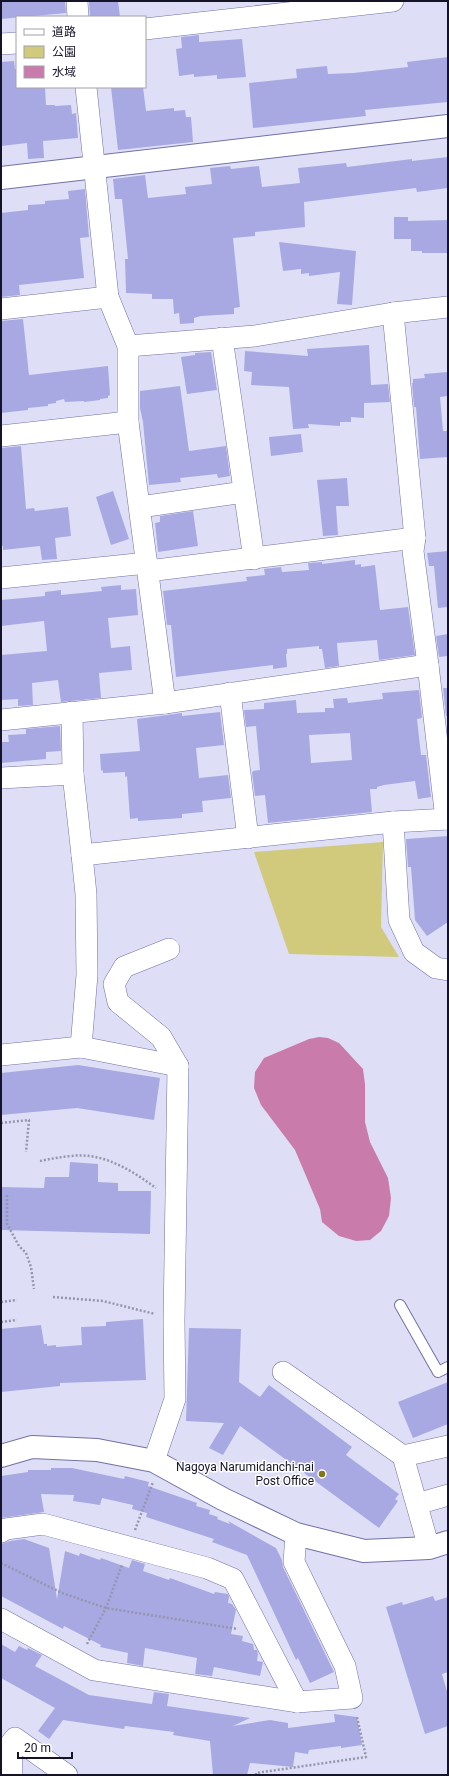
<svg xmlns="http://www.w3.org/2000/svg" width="449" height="1776" viewBox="0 0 449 1776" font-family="Roboto,'Noto Sans JP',sans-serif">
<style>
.green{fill:#d1c97c}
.water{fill:#c97cab}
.building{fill:#a8a9e2;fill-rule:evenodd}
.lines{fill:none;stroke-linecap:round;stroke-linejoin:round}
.lane-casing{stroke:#7171a6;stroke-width:12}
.street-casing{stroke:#7171a6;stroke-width:22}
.secondary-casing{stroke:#7171a6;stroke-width:24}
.path{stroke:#9596ad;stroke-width:2.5;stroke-dasharray:2 2;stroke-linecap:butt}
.lane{stroke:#fff;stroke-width:10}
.street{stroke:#fff;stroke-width:21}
.secondary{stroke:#fff;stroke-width:22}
.poi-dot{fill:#80761a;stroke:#fff;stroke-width:1.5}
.labels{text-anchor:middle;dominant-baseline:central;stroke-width:3;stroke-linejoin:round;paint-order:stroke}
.poi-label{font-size:12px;fill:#141328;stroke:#fff;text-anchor:end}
</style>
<rect width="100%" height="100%" fill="#dedff7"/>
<path class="green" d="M383,842l-2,85 18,30 -110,-3 -35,-102z"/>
<path class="water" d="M319,1037l9,1 11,5 24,26 2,15v38l5,20 18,36 3,20 -2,18 -8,15 -11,9 -14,1 -17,-5 -17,-14 -2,-13 -25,-59 -34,-45 -7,-17 1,-16 9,-14 45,-19z"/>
<g class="building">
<path d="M1,1h64l1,12 -65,6z"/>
<path d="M89,1h29l2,16h-30z"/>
<path d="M199,35v7l43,-3 4,38 -29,2v-4l-23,2v-3l-15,2 -3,-27 6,-1 -1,-11z"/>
<path d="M448,57v45l-83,8 1,6 -113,12 -4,-45 48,-5 -1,-9 31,-3 1,8 25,-1 55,-6 -1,-5z"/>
<path d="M14,61l1,8h2v18h28l1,18h9v1l16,-1 1,9 4,-1 2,25 -35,3 1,17 -16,1 -1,-16 -26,3v-84z"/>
<path d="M111,87h32l3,24 28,-3v3l11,-1 1,7h5l2,25 -75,8z"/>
<path d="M448,157v31l-31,4 -1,-4 -112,14 1,25 -50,5v4l-22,2 7,69 -6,1v6l-33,2 -7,2v5l-14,1 -1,-11 -5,1 -1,-15h-21v-5l-26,-1 -1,-34h3l-6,-60h-7l-2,-20 32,-4 3,23 38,-4 -1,-7 27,-3 -2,-16 20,-2 1,3 28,-3 3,21 38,-4 -2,-15 48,-5 1,4 65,-8v2z"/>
<path d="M85,189l4,48 -9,1 4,40 -65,7 1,10 -19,2v-84l27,-3v-5l17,-1v-3l24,-2 -1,-8z"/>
<path d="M394,217h14v4l40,-1v33h-26v-2h-11v-12h-17z"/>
<path d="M279,242l77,9 -4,54 -15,-1 3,-32 -31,4v-3l-8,1v-5l-18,2z"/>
<path d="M23,319l6,56 79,-9 2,29 -2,1v2l-8,1v1l-16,2v-1l-19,1 -1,-3 -8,2v2l-8,1v2l-20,2v2l-27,3v-92z"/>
<path d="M369,345l2,40 17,-1 2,18 -26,1v15l-13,-1v5h-11v4l-32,-2 1,4 -16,1 -4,-42 -38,-2 1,-13 -8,-1 1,-20 63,5 -1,-7z"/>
<path d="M211,352l6,38 -30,4 -6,-37 14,-2v-2z"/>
<path d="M448,372v24l-8,1 3,34h5v26l-28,2 -4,-52h-2l-2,-24h1v-4l12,-1 -1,-4z"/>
<path d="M180,386l9,65 37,-5 4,30 -12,2 -1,-4 -37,4 1,4 -32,3 -6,-63 -3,-14v-17z"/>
<path d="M301,434l2,18 -32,4 -2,-19z"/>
<path d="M21,446l5,63 8,-1 1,3 33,-4 3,29 -16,2 2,21 -15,1 -2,-14 -37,4v-4h-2v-98z"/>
<path d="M347,478l2,28h-13l2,29 -15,1 -6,-56z"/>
<path d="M113,491l16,48 -18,6 -15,-48z"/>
<path d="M193,511l5,35 -40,6 -3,-29 5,-1v-6z"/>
<path d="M448,551v56l-10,1 -4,-42h-5l-2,-13z"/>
<path d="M355,560v5l6,-1v3l14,-2 5,45 28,-3 7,48 -36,5 -2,-20 -40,3 2,23 -14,2 -3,-19h-3v-3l-32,3v5h-1l1,13 -14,2v-4l-97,12 -5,-52h-4l-4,-34 84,-10 -1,-4 19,-2 -1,-6 17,-2 1,5 27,-2 -1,-7 14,-1v2z"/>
<path d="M121,585v5l15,-1 2,26 -30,3 3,30 19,-2 2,24 -33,3 2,25 -40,4 -3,-22 -26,3 1,22 -15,1v-7l-17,1v-45l46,-4 -3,-30 -43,5v-26l44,-4v-4l16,-2v5l41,-4 -1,-4z"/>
<path d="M448,634v22l-9,1 -3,-21z"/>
<path d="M443,688h5v28h-2z"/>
<path d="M419,690l3,28 -5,1 4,36h5l5,42 -13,2 -3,-18 -31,4 -7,2v2h-7l2,23 -104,11 -3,-28 -10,1 -3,-23 1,-2 7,-1 -4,-44 -10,1 -2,-17 20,-1v-6l32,-3 1,13 28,-1v-4h9l-1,-9 14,-1 1,5 35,-4 -1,-6zM350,733l2,27 -41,3 -2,-28z"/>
<path d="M220,712l4,33 -28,3 3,30 29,-3 3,23 -29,3 1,11 -21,2v4l-44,3v-3l-8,1 -3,-43 -2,1v-5l-22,1v-3l-2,1 -1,-17 40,-3 -3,-32 45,-6v3z"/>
<path d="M60,726l1,25 -15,1v7l-45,4v-21h8l-1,-7 18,-1v-5z"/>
<path d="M448,836v86l-21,14 -12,-16 -4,-53h-3l-2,-28z"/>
<path d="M78,1065l82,13 -6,42 -77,-12 -76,7v-42z"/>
<path d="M70,1162l28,2v18l20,1v8h33l-1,43 -149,-4v-43l43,1 1,-11h24z"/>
<path d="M143,1319l3,61 -86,3v3l-59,6v-63l40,-4 3,19h3v2l9,-1v2l26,-2 -1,-18 25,-1v-4z"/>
<path d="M189,1328l52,1 -2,53 21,15 9,-12 83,62 -6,8 53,39 -4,5 3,2 -19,27 -139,-102 -17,29 -14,-7 15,-25 -38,-2z"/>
<path d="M448,1382v42l-35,14 -15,-36z"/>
<path d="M51,1468h21l52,11 1,-3 24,6 -1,4 49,17 -1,3 14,4 -1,4 9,3 -1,2 13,5 -2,-3 48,27 6,12 1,7 51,105 -24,11 -12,-25 -2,2 -49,-105 -35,-13 2,-3 -68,-22 1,-4 -15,-4 1,-4 -31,-7 -2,7 -27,-4 1,-6 -33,-1 3,18 -43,6v-42l27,-4v-2h23z"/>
<path d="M24,1539l25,9 8,51 8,-48 14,5 1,-3 20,7 1,-2 28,10 3,-8 13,4 -2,7 26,9 1,-2 44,16 1,-2 13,2 1,3 -1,6 4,1 4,6 -5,24 12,2 -1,5 11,3 1,6h3l1,4 -1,7 6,1 -3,14 -46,-9 -2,9 -17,-2 2,-16 -52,-10 -2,18 -16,-3 1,-10 -28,-6 1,-2 -37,-19 -1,3 -62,-33v-52l9,-3z"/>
<path d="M433,1596l2,5 13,-4v75l-6,2 6,21v31l-23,8 -39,-127 16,-5 1,3z"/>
<path d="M1,1644l14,8 4,-6 8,4 1,-2 14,7 -7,11 54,29 63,9 2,-12 15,2 -2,12 83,12 -17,8 37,-6 18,3v5l47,-6 -1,-8 23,3 5,28 -21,3v-2l-32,4 -1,4 -13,-2 -2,15 -43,-4 -3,12h-34l-3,-34 -37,-6 1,-3 -49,-6 -1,3 -61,-9 -14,19 -11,-8 17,-23 -54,-30z"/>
</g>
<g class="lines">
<defs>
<path id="lane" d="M400,1305l38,67 10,-5"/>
<g id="street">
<path d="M77,1l1,16"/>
<path d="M145,29l248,-28"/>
<path d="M1,44l16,-1"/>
<path d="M86,87l22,210 20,49v76l37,281"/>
<path d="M1,309l107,-12"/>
<path d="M393,313l22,225 -2,13 15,114 18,154"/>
<path d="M222,338l32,221"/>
<path d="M128,346l127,-10 138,-23 55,-6"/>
<path d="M1,436l127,-14"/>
<path d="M140,507l104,-15"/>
<path d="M148,571l267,-33"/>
<path d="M1,578l146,-15"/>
<path d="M230,693l18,145"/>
<path d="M72,712l1,62 9,81 311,-33 55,-3"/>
<path d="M1,720l164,-17 263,-38"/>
<path d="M1,778l72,-4"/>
<path d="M393,822l6,98 15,32 22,16 12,2"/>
<path d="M81,1047l6,-72 -1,-81 -4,-39"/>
<path d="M1,1055l80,-8 97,19"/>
<path d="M283,1372l120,84"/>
<path d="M154,1461l21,-62 -1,-78 4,-255 -17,-29 -43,-35 -4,-18 10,-17 45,-18"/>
<path d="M417,1504l31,-9"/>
<path d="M1,1532l5,-3 37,-5 164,44 26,11 64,123"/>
<path d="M429,1548l-26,-92 45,-10"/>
<path d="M1,1619l93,51 203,32 55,-4 -7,-32 -51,-104 2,-28"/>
<path d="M12,1775l-1,-32 4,-5 52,37"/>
</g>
<g id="secondary">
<path d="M1,178l447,-52"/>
<path d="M1,1456l31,-9 65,3 57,11 69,38 73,35 68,17 65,-3 19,-6"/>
</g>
</defs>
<use href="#lane" class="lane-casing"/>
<use href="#street" class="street-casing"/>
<use href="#secondary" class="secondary-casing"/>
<g class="path">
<path d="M1,1123l28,-3 -3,32"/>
<path d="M40,1161c10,-2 20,-4 31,-5 32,-4 60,14 85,32"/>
<path d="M7,1195v29l12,22 7,7 5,14 3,22"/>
<path d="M53,1297l50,4 52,13"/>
<path d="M1,1302l16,-2"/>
<path d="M1,1322l16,-2"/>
<path d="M135,1530l18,-48"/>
<path d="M1,1563l61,30 44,15 132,21"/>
<path d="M87,1644l19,-36 16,-43"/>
<path d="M256,1775v-2l110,-16 -9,-40"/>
</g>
<use href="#lane" class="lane"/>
<use href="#street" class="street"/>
<use href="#secondary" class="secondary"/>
</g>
<circle class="poi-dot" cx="322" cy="1474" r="4"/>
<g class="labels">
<g class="poi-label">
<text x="314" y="1467">Nagoya Narumidanchi-nai<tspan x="314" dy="14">Post Office</tspan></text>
</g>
</g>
<rect width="449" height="1776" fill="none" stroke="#141328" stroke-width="4"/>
<rect x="16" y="16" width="130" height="72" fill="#ffffff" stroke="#a1a1a9"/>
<rect x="24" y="29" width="20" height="6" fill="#ffffff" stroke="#a1a1a9"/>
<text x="52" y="36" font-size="12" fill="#141328">道路</text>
<rect x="24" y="46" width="20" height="12" fill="#d1c97c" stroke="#a1a1a9"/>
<text x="52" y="56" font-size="12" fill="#141328">公園</text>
<rect x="24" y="66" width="20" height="12" fill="#c97cab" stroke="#a1a1a9"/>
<text x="52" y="76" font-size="12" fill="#141328">水域</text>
<path d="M18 1752v6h54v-6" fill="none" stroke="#141328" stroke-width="2"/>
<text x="24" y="1752" font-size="12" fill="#141328" stroke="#ffffff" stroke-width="3" paint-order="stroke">20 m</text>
</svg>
